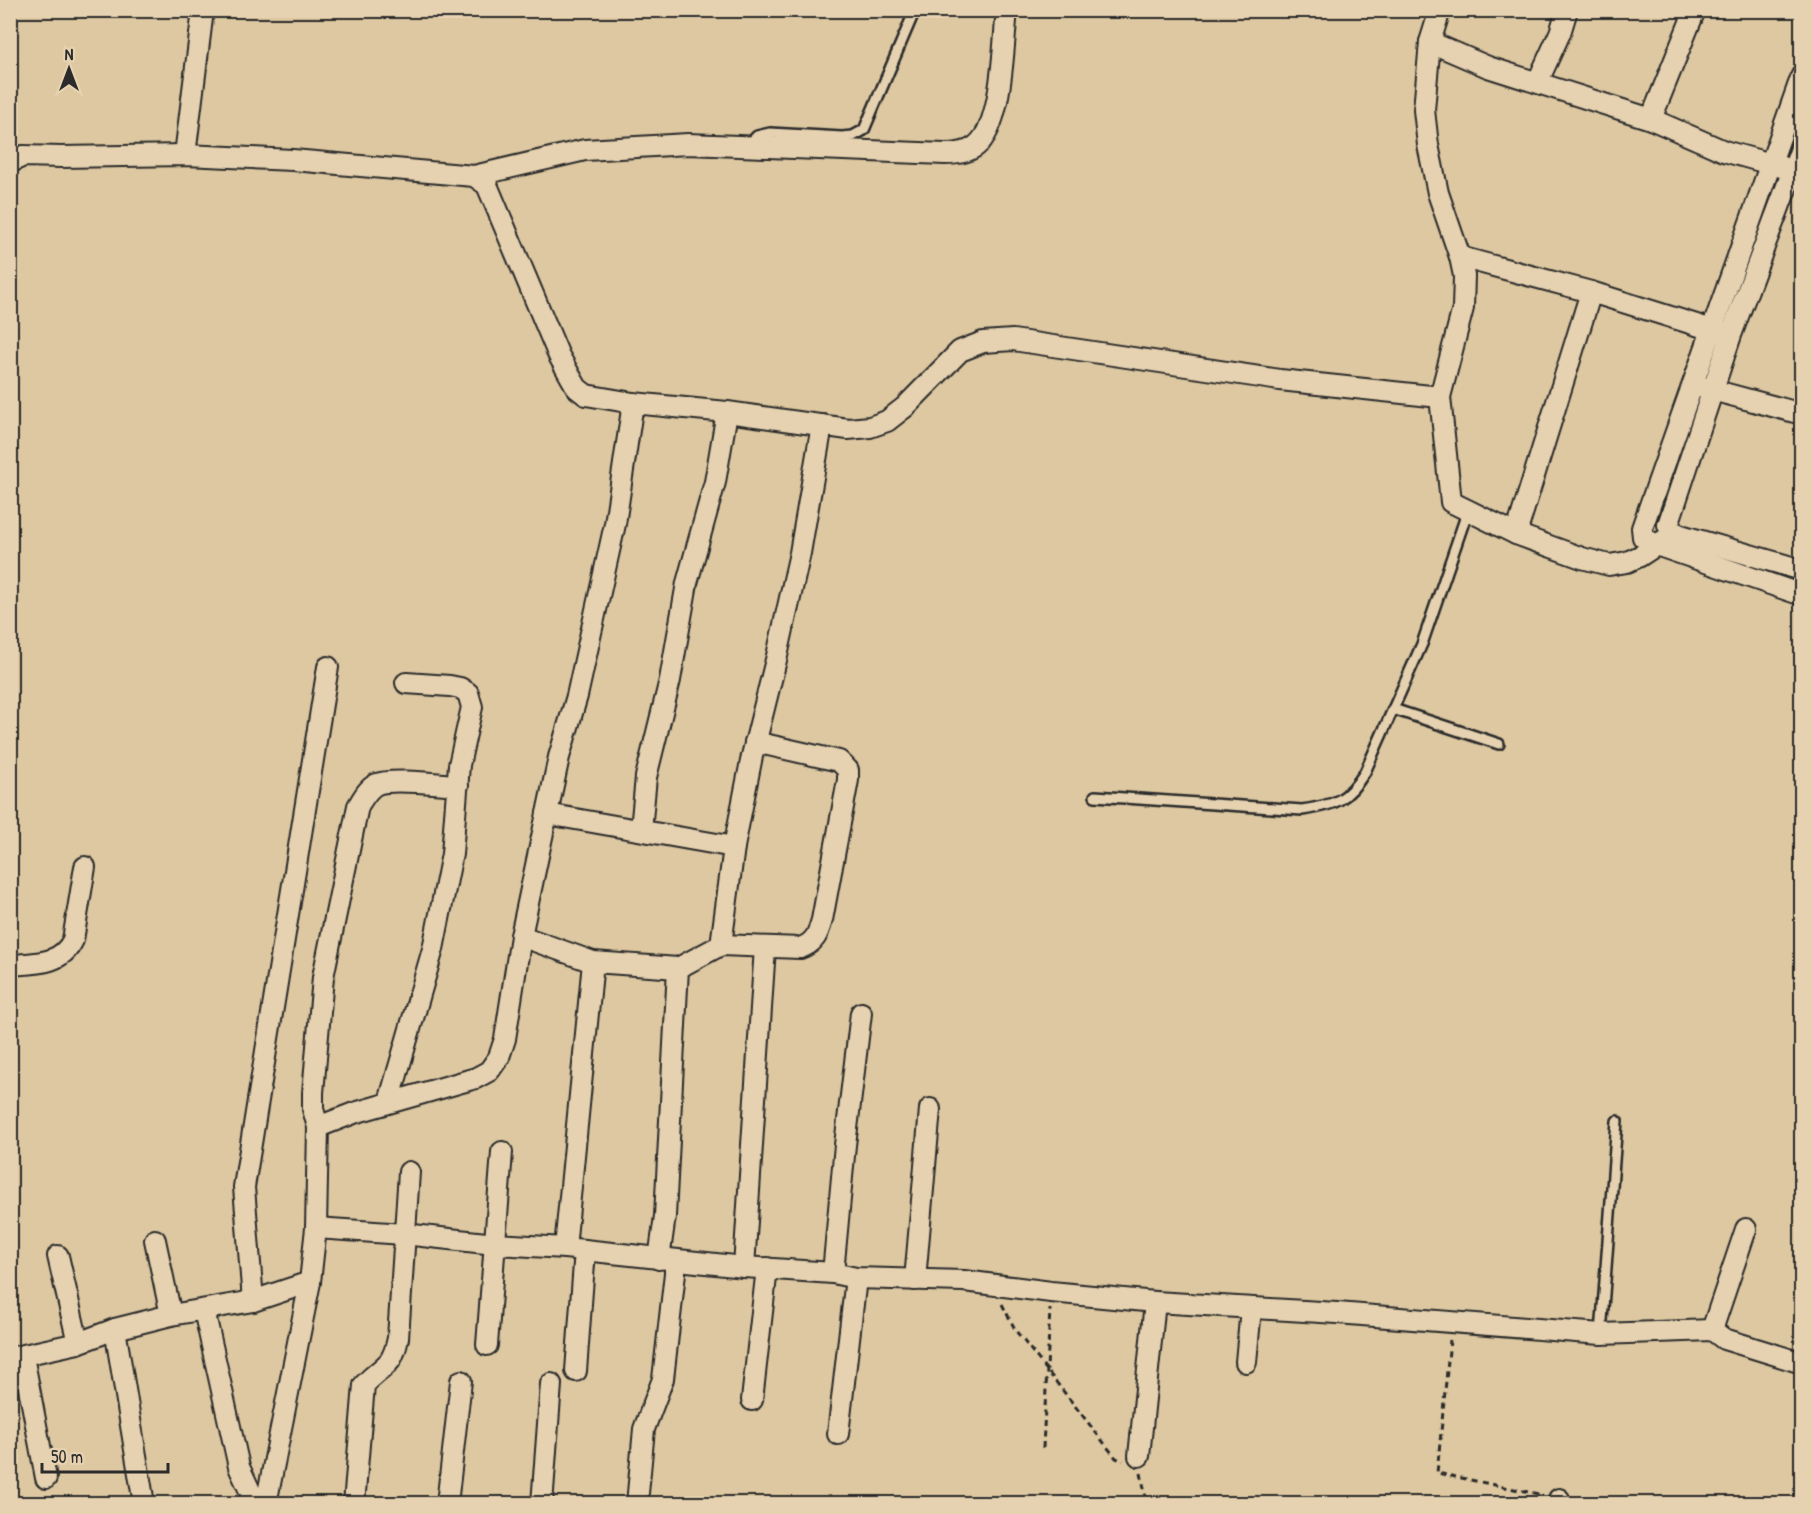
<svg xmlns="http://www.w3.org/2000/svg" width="1812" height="1514" viewBox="0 0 1812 1514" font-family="'Patrick Hand',sans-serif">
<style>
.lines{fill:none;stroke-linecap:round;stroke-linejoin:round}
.service-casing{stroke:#2b2b2b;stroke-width:14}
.minor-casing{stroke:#2b2b2b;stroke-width:24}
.path{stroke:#2b2b2b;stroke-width:3;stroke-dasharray:6 4.5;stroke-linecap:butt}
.service{stroke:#e6d2b0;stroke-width:9}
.minor{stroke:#e6d2b0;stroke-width:20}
</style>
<rect width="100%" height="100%" fill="#ddc8a1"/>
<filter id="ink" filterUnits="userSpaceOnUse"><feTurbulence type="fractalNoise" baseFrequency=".0167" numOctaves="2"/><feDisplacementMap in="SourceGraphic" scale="12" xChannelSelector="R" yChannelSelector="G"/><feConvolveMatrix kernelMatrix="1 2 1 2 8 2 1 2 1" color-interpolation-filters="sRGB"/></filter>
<g filter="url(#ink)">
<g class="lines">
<defs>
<g id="service">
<path d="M747,146l10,-10 13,-3 72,4 11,-1 11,-6 51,-120"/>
<path d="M1393,709l106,35"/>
<path d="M1095,796l207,14c33,-5 45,-9 63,-38l57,-128 46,-134"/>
<path d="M1601,1334l16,-213"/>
</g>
<g id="minor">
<path d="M1440,10l-10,32 58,25 163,52 73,32 58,16"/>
<path d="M1430,42l-6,68 4,35 10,48 22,64 4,19 -1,32 -23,89"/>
<path d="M1802,75l-160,453 1,9 13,8 146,50"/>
<path d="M1538,81l22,-48 7,-23"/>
<path d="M1651,119l44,-109"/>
<path d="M1802,146l-71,189 -63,190 2,5 11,5 121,35"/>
<path d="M185,155l18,-145"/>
<path d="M10,163l13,-7 38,1 124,-2 108,5 181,16 13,9 72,171 18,32 9,7 47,8 94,9 121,17 22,-2 17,-6 18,-14 55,-56 23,-9 30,-2 267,40 160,17 11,105 65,32 66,24 27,7 18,-3 13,-6 35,-23"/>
<path d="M474,176l111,-26 103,-6 257,10c11,0 22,-1 31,-8 27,-21 27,-102 31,-136"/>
<path d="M1460,257l131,35"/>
<path d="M1701,387l101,27"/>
<path d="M1516,534l75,-242 131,41"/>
<path d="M547,814l187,33 18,-91 25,-100 23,-103 22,-128"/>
<path d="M641,830l5,-53 24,-97 17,-97 28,-101 12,-70"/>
<path d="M521,936l72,26 85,6 43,-23 79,3c15,-5 18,-14 22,-28l26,-140v-10l-9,-9 -84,-19"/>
<path d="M721,945l13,-98"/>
<path d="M10,965c26,-2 51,0 63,-25l12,-73"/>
<path d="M389,1102l44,-153 19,-95 7,-89 13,-58 -4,-14 -8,-5 -10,-2 -44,-3"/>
<path d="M318,1127l-5,-18v-16l10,-116 35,-171c5,-8 10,-18 19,-22 14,-6 63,0 81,1"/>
<path d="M316,1228l88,6 91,10 70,4 179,19 89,6 23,5 108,3 87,11 104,10 182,11 264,21 111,-4"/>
<path d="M1746,1229l-34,101 12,9 78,24"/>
<path d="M155,1240l16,75"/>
<path d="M565,1248l28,-286"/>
<path d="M58,1256l20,87"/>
<path d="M659,1259l6,-43 13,-248"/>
<path d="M744,1267l21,-320"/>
<path d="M833,1273l12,-128 16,-132"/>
<path d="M915,1280l15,-171"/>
<path d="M253,1301l-9,-114 84,-520"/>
<path d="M204,1310l35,157 17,37"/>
<path d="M115,1329l28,169"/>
<path d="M487,1345l15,-193"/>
<path d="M23,1356l23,122"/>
<path d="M10,1358l68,-15 37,-14 56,-14 82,-14 57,-19 6,-54 2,-101 36,-14 122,-35 13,-7 10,-14 6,-18 16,-103 38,-179 18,-61 38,-172 18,-121"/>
<path d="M1246,1362l5,-54"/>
<path d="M576,1371l9,-121"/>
<path d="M752,1400l15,-132"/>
<path d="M838,1434l18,-156"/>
<path d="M1139,1456l16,-154"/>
<path d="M266,1504l44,-222"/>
<path d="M354,1504l10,-119c19,-21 28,-16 34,-47l11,-166"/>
<path d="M447,1504l14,-123"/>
<path d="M542,1504l9,-120"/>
<path d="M637,1504l7,-75 19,-50 12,-106v-13"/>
<path d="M1558,1504l1,-5"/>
</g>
</defs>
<use href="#service" class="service-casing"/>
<use href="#minor" class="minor-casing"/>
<g class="path">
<path d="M1002,1304l14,27 92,117 8,10 7,3"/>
<path d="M1450,1340l-13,133 106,22"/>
<path d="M1043,1448l7,-139"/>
<path d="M1141,1473l6,31"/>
</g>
<use href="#service" class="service"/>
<use href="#minor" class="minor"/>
</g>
</g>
<rect width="1812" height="1514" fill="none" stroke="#e6d2b0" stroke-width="36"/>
<rect x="18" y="18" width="1776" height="1478" fill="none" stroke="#2b2b2b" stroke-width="2" filter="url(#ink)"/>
<g transform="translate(69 69)" stroke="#e6d2b0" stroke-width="4.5" paint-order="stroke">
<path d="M0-4.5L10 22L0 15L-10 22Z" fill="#2b2b2b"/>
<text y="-9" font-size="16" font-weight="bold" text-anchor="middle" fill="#2b2b2b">N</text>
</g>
<path d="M42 1463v9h126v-9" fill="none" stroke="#2b2b2b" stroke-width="3"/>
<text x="51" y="1463" font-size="18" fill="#2b2b2b" stroke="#e6d2b0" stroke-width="4.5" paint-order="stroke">50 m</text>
</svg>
